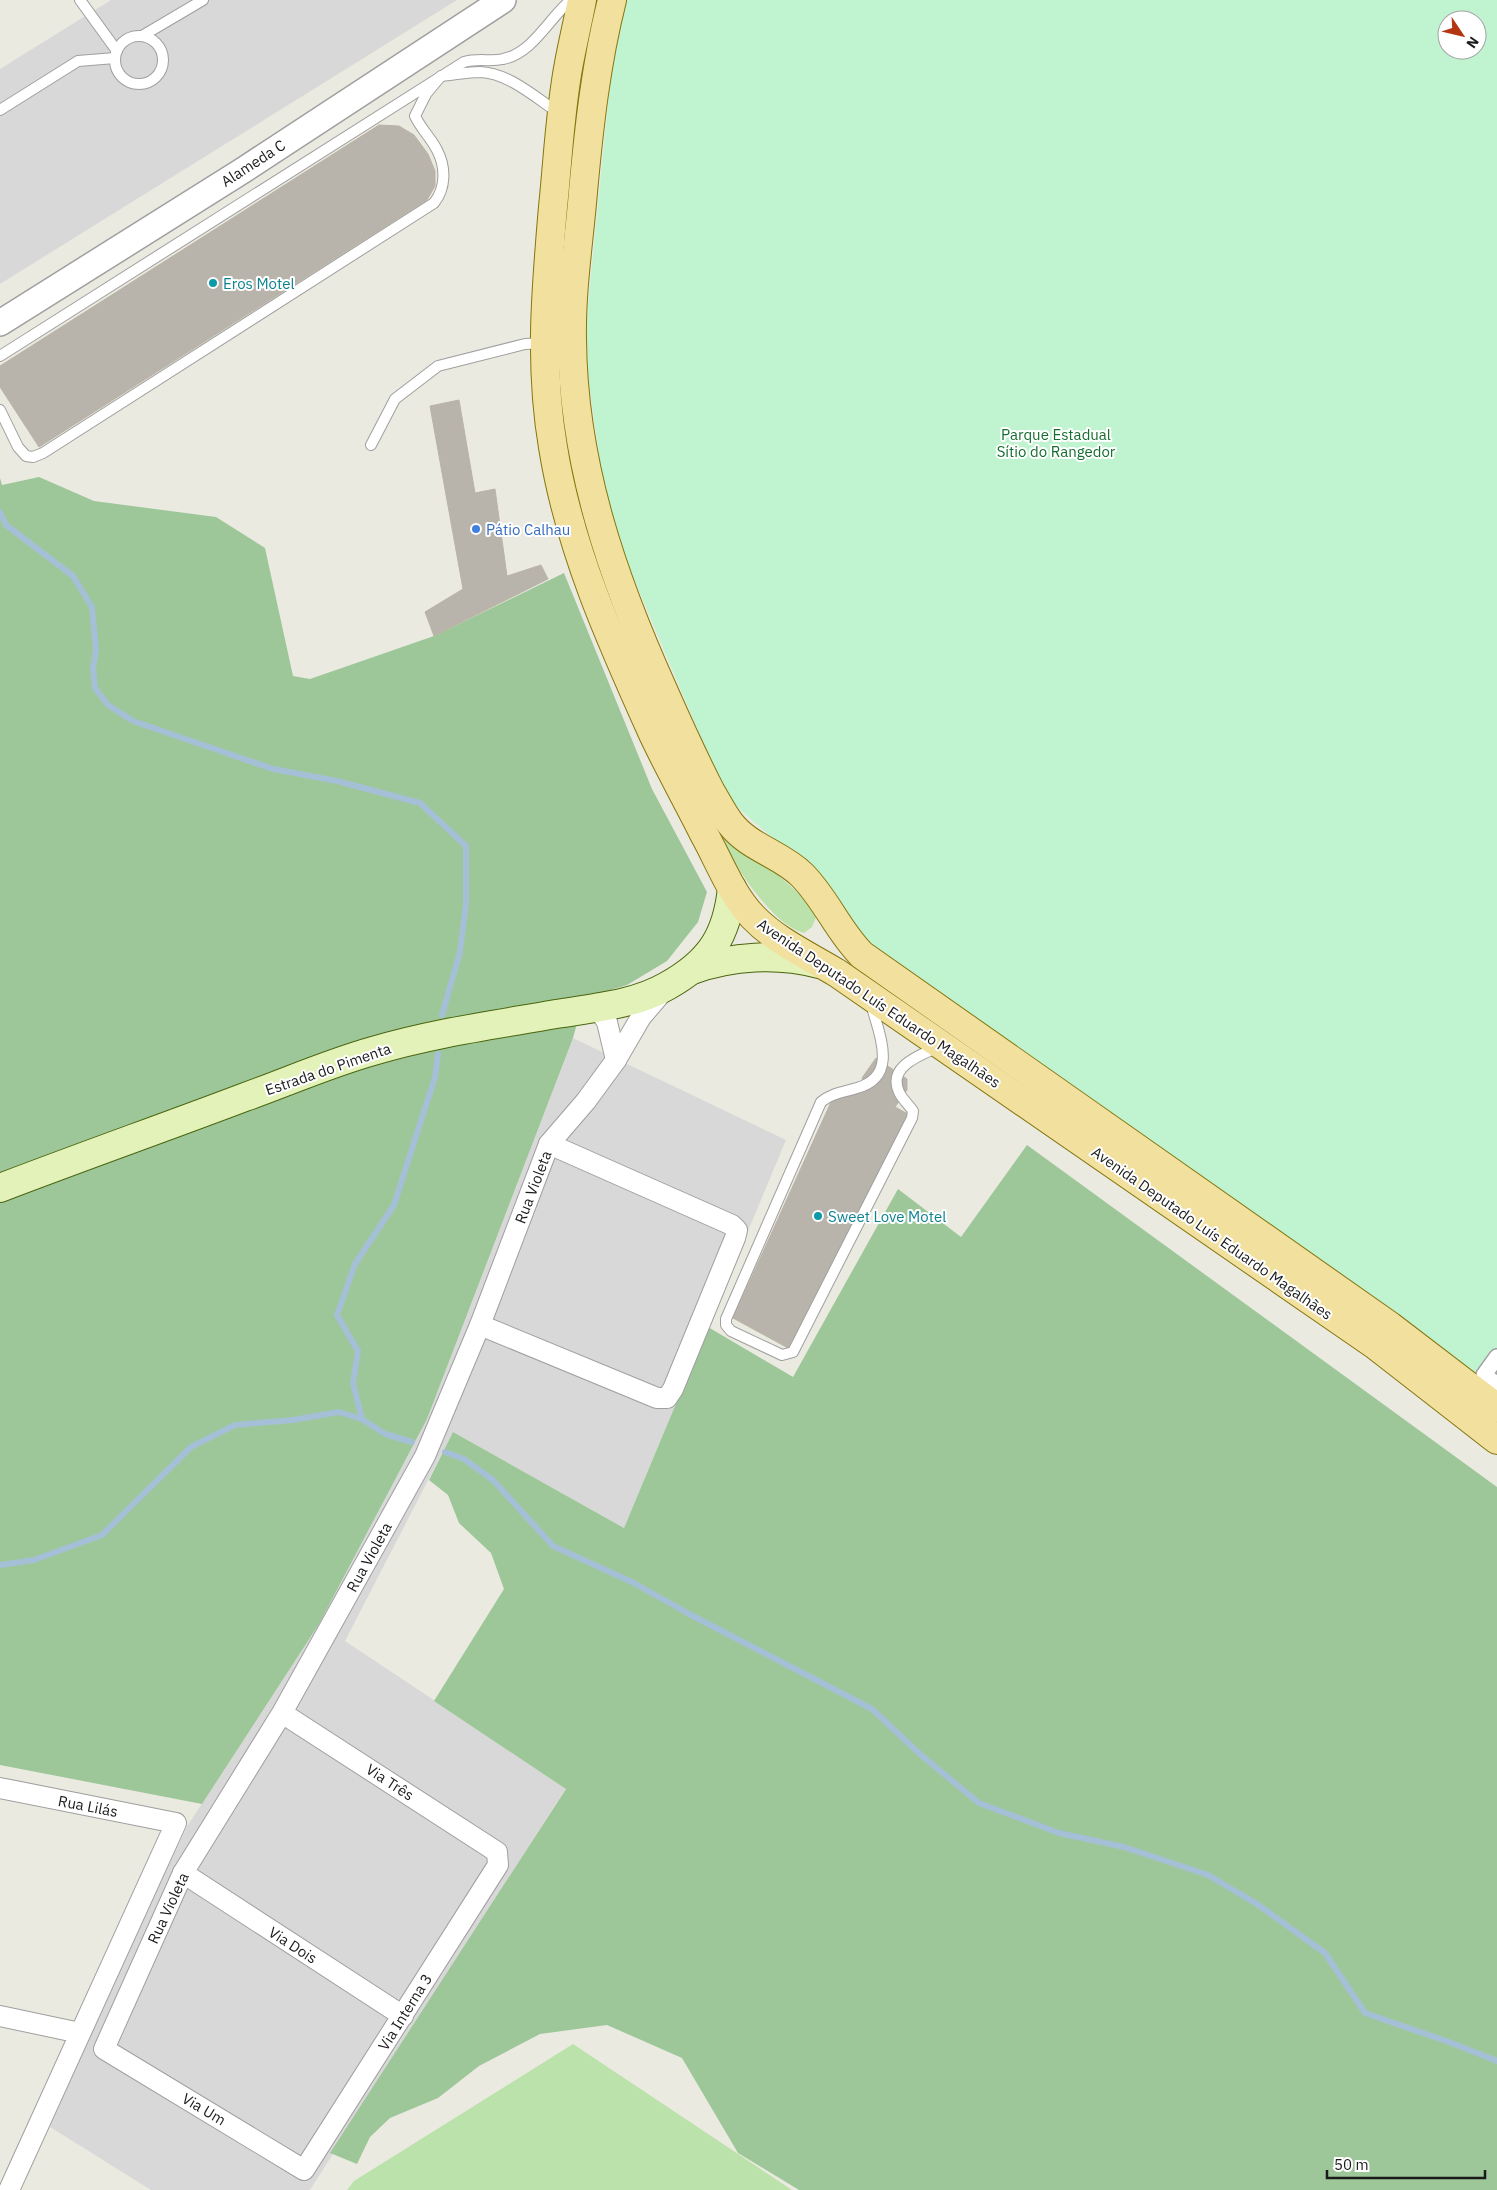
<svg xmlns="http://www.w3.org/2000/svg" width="1497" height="2190" viewBox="0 0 1497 2190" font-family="'IBM Plex Sans',sans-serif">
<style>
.residential{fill:#d9d8d8}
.grass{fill:#bae2aa}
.forest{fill:#9dc799}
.park{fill:#c0f3cf;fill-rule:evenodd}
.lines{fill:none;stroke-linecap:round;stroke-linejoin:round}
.stream{stroke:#a5c0d6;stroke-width:6}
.building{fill:#b8b3ab;stroke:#bbb4a5}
.service-casing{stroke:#9f9f9f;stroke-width:12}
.pedestrian-casing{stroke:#9f9f9f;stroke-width:18}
.minor-casing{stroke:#9f9f9f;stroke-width:22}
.tertiary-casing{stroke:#9f9f9f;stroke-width:28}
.secondary-casing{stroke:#49650e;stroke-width:30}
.primary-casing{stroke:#84760d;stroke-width:30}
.service{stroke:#fff;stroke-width:10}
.pedestrian{stroke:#fff;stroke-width:15}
.minor{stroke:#fff;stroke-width:20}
.tertiary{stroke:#fff;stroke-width:25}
.secondary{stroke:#e3f2b8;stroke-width:28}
.primary{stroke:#f2e09f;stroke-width:28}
.culture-dot{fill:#0f9aa8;stroke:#fff;stroke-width:2}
.shop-dot{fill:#3f7fe0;stroke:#fff;stroke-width:2}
.labels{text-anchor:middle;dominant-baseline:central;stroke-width:4;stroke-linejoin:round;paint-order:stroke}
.street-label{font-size:15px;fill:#1b1b1b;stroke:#fff}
.culture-label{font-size:15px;fill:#0d838f;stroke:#fff;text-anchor:start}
.park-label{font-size:15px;fill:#156d2f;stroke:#fff}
.shop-label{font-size:15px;fill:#366cbe;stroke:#fff;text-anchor:start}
</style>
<rect width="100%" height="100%" fill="#ebeae1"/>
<g class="residential">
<path d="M111,0h346l-457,284v-215z"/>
<path d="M573,1038l213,102 -162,388 -171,-96 -108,209 221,147 -256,402h-159l-101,-63 72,-165 66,-137 131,-201 108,-205z"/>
</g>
<g class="grass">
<path d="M700,805l43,45 34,24 38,34 2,7 -5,12 -8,6c-39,-9 -84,-95 -104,-128z"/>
<path d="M573,2044l219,146h-445l7,-9z"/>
</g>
<g class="forest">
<path d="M39,477l55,24 122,16 49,31 28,128 17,3 124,-43 130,-63 88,216 55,103 -9,30 -31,39 -40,24 -43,13 -11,40 -146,381 -108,205 -117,180 -202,-39v-1287l2,7z"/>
<path d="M1027,1145l470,342v703h-698l-61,-37 -56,-95 -75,-33 -67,9 -61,32 -41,32 -48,20 -20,19 -13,27 -27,-11 236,-364 -132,-88 70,-112 -13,-36 -32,-30 -11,-28 -19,-15 24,-48 171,96 84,-201 85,50 105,-188 63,48z"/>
</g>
<path class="park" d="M624,0h873v1396l-630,-447 -75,-94 -66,-58 -119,-282 -23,-169 31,-314zM1447,20h30v30h-30z"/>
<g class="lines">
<g class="stream">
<path d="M0,512l6,13 67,51 19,31 4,43 -3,18 2,20 13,17 25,16 140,48 64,12 83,22 46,43v57l-6,49 -18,63"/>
<path d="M412,1442l-27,-8 -23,-15 -9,-36 5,-32 -21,-36 18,-51 39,-59 41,-128 3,-23"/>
<path d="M445,1452l19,7 29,21 60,66 81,37 57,32 181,94 49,46 58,48 80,30 65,14 84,28 49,29 68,49 40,60 84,29 48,19"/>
<path d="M0,1565l34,-5 68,-25 89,-88 44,-22 58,-5 46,-8 23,7"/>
</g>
</g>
<g class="building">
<path d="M379,125l20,1 15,9 14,19 7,17v15l-8,14 -388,247 -39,-60v-21z"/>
<path d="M459,400l16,93 20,-4 12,87 34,-11 7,14 -114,57 -9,-24 38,-23 -33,-183z"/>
<path d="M876,1058l31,21v11l-12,17 13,7 -120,234 -55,-30 98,-216 34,-11 -3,-13z"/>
</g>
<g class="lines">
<defs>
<g id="service">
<path d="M80,0l37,51"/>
<path d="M142,36l61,-36"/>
<circle cx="139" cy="60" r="24"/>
<path d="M0,110l78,-49 37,-3"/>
<path d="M0,356l464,-294c14,-4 26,0 39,-3 30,-6 46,-41 68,-59"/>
<path d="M0,410l18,37 8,9 7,1 10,-4 391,-250c12,-15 12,-36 3,-53 -6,-12 -16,-21 -22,-34l11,-22 15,-18c13,-1 26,-4 39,-4 29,1 56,26 79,41"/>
<path d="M371,445l24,-46 43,-33 87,-22 18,-1"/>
<path d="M871,1003c7,30 29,73 -14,85 -13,4 -25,5 -36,14l-95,217v6l5,6 51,24 11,-3 119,-234 1,-7c-4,-6 -11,-12 -14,-19 -12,-26 22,-37 39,-45"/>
</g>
<path id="pedestrian" d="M1497,1357l-13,18 13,9"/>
<g id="minor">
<path d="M597,1007l10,15 9,38"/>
<path d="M480,1325l177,73h10l6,-9 62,-151 2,-8 -5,-5 -183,-81"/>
<path d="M282,1713l215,139 1,13 -194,305 -200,-121 79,-176 99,-160 143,-257 55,-131 69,-181 37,-43 30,-41 25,-43 23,-27"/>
<path d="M0,1788l176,35 -167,367"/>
<path d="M183,1873l220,143"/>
<path d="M0,2016l80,17"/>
</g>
<path id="tertiary" d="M0,323l242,-152 261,-171"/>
<g id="secondary">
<path d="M692,970c40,-14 85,-17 127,-6"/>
<path d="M0,1188c81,-31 163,-60 245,-91 42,-15 85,-34 128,-46 60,-18 121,-26 183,-37 37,-6 78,-9 111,-28 43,-24 60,-50 65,-98"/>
</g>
<g id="primary">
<path d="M582,0c-4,21 -9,42 -13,63 -9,47 -11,96 -16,144 -7,81 -14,158 0,240 16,101 58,194 100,287 16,34 34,66 51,100 15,27 27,60 49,83 23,24 56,39 84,56l538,372 122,95"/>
<path d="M612,0c-16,63 -23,127 -29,192 -4,49 -12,98 -11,147 1,126 41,240 92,353 15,34 30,67 47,100 6,10 12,22 19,31 19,25 51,31 72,52 24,24 36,56 60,80l528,371 107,82"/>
</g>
</defs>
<use href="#service" class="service-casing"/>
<use href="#pedestrian" class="pedestrian-casing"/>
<use href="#minor" class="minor-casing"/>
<use href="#tertiary" class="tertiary-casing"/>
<use href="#secondary" class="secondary-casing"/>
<use href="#primary" class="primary-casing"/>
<use href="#service" class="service"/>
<use href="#pedestrian" class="pedestrian"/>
<use href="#minor" class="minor"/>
<use href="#tertiary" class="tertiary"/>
<use href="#secondary" class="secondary"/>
<use href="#primary" class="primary"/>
</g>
<g class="culture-dot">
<circle cx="213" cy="283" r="5"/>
<circle cx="818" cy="1216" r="5"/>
</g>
<circle class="shop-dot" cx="476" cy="529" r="5"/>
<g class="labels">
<g class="street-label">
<text transform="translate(253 163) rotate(-33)">Alameda C</text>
<text transform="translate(879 1003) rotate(34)">Avenida Deputado Luís Eduardo Magalhães</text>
<text transform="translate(328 1069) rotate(-19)">Estrada do Pimenta</text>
<text transform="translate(533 1187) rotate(-69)">Rua Violeta</text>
<text transform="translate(1212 1233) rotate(35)">Avenida Deputado Luís Eduardo Magalhães</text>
<text transform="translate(369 1557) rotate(-61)">Rua Violeta</text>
<text transform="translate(390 1782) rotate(33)">Via Três</text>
<text transform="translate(88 1806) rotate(11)">Rua Lilás</text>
<text transform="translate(168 1908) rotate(-65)">Rua Violeta</text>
<text transform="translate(293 1945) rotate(33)">Via Dois</text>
<text transform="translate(405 2012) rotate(-58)">Via Interna 3</text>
<text transform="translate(204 2109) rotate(31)">Via Um</text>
</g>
<g class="culture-label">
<text x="223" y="283">Eros Motel</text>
<text x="828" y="1216">Sweet Love Motel</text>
</g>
<g class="park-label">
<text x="1056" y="434">Parque Estadual<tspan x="1056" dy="17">Sítio do Rangedor</tspan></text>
</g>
<g class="shop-label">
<text x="486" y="529">Pátio Calhau</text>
</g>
</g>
<g transform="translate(1462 35) rotate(125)"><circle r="24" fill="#ffffff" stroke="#a4a4a4"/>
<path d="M0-4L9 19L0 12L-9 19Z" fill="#b33512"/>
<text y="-8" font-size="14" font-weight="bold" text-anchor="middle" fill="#1b1b1b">N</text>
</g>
<path d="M1327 2170v8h158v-8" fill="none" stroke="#1b1b1b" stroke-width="2.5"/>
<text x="1334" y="2170" font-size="15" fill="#1b1b1b" stroke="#ffffff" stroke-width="4" paint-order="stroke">50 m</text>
</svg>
